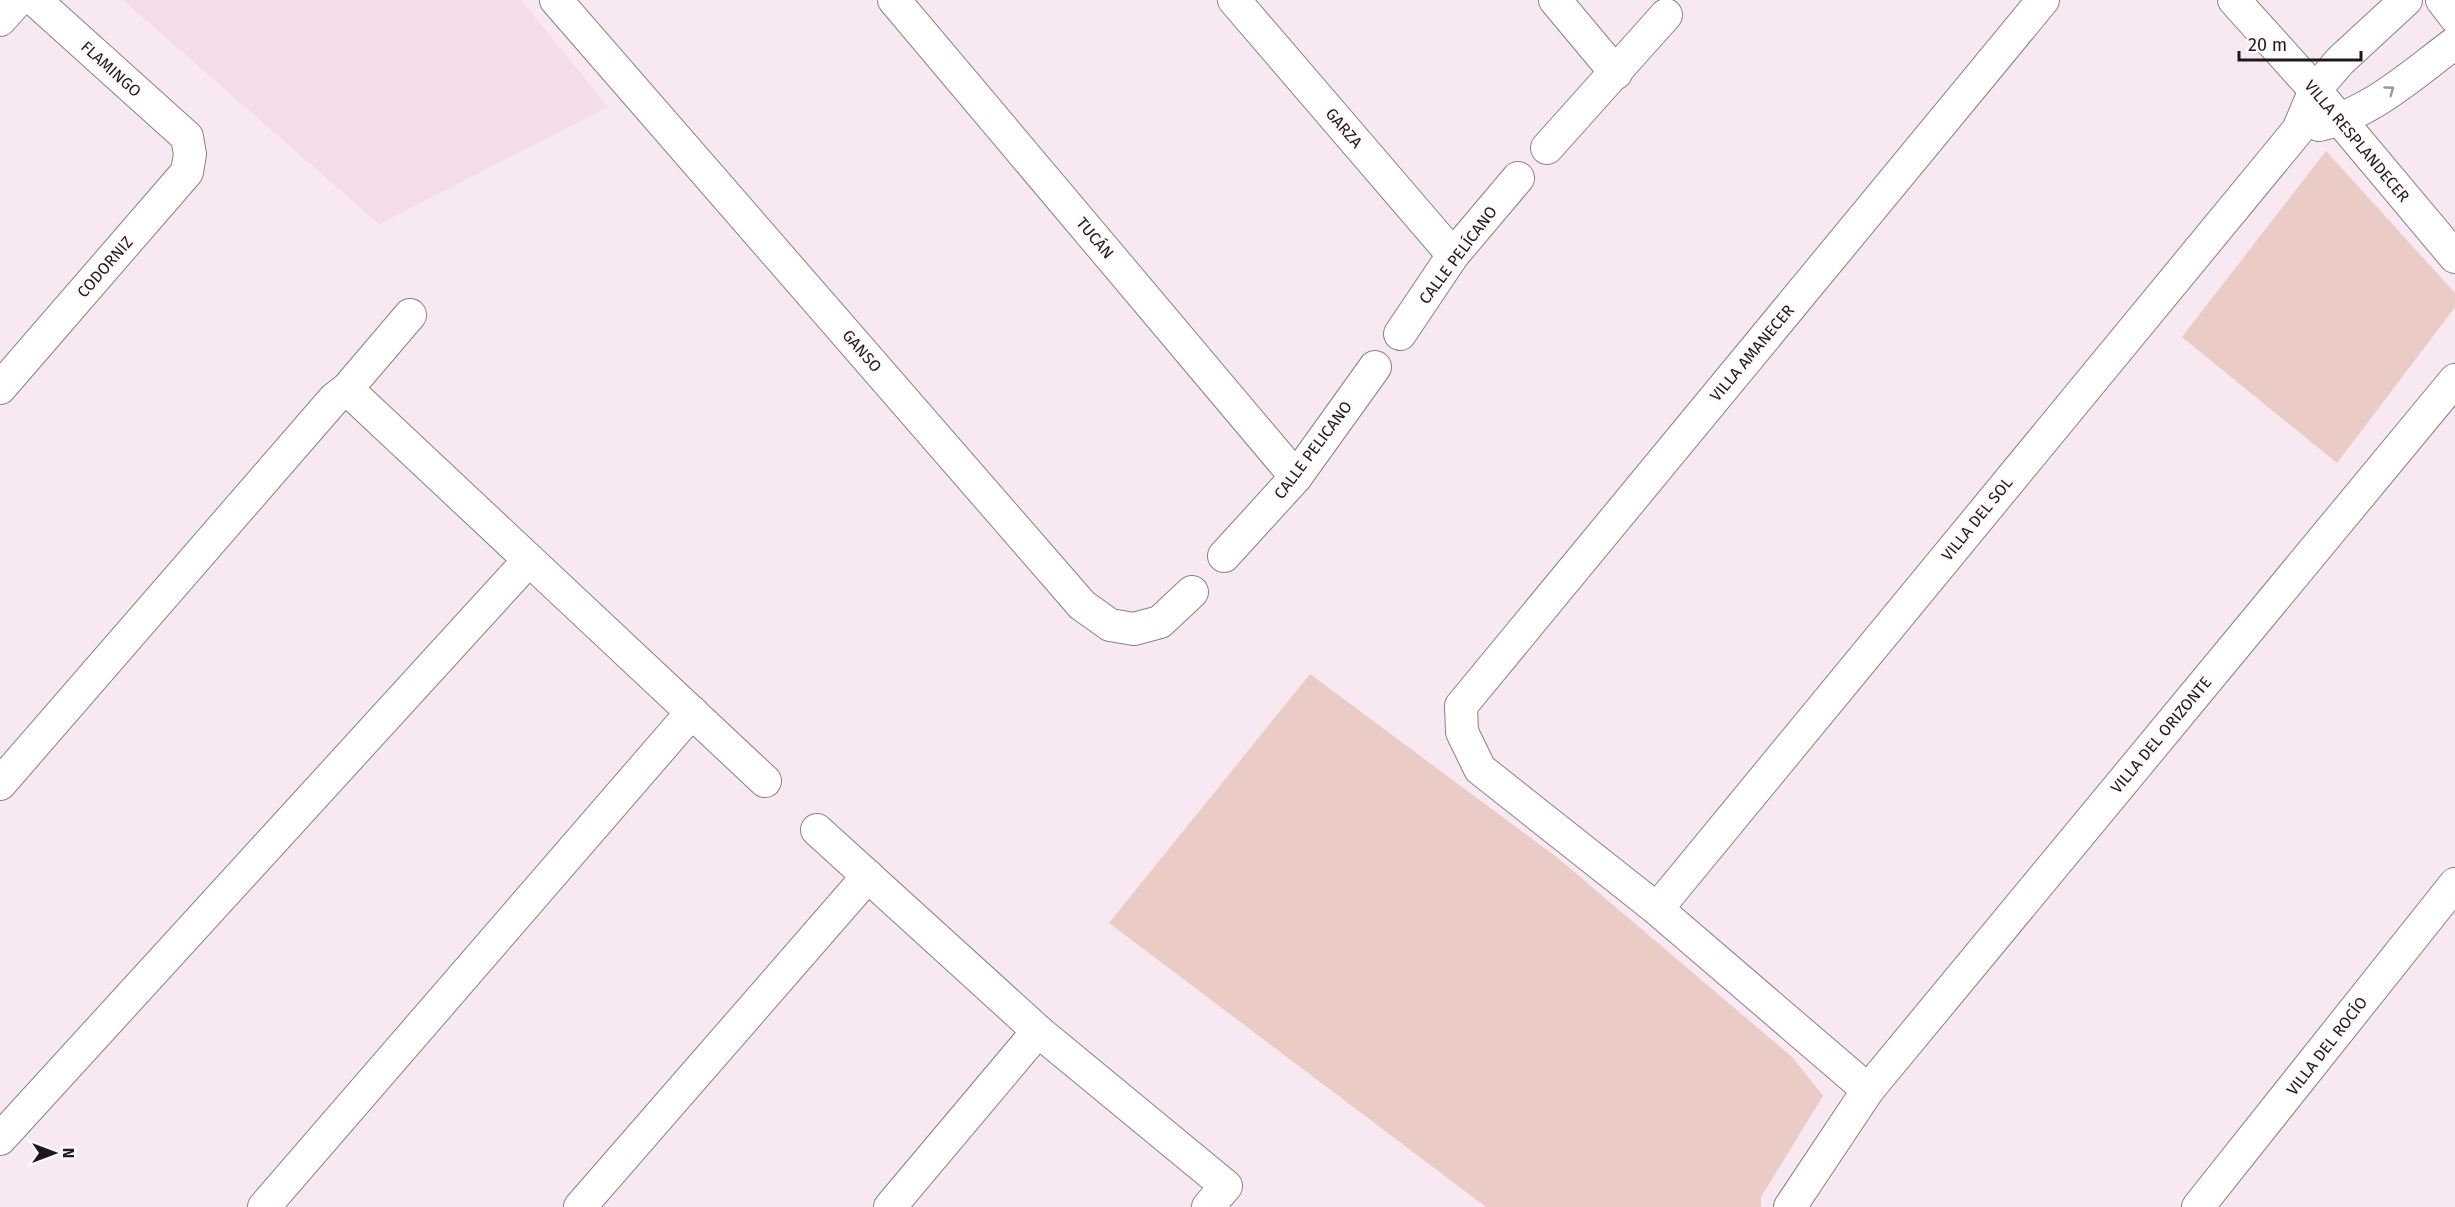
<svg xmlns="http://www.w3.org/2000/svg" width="2455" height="1207" viewBox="0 0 2455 1207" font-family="'Fira Sans',sans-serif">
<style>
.built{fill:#f4dcea}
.green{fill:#eacbc5}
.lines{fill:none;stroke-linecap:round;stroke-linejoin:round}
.minor-casing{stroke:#8c7e86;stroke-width:34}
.minor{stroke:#fff;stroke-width:32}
.oneway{stroke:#9a9798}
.labels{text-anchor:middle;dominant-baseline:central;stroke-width:4.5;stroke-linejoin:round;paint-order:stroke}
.street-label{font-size:16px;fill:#1e181b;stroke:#fff8fc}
</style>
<rect width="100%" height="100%" fill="#f8e8f1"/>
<path class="built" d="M123,0h398l87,107 -229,117z"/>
<g class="green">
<path d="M2326,151l129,142v14l-118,156 -155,-126z"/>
<path d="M1310,674l249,185 233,198 31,39 -62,101v10h-275l-377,-284z"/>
</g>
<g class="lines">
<defs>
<g id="minor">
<path d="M556,0l526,605 28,20 24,4 26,-7 32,-30"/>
<path d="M894,0l402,477"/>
<path d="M1234,0l219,255"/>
<path d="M1555,0l61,73"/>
<path d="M2234,0l81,90 140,167"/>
<path d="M2442,0l13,17"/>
<path d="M0,20l18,-20"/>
<path d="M2319,125c51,-11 94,-51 136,-82"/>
<path d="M1547,148l119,-133"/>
<path d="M1400,334l53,-79 65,-77"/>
<path d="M0,388l187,-216 3,-18 -3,-17 -152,-137"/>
<path d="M347,389l418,392"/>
<path d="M1224,556l72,-79 79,-110"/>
<path d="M0,784l334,-385 13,-10 63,-74"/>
<path d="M817,830l221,201 188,155 -18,21"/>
<path d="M1657,909l641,-779 17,-40 25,-29 66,-61"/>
<path d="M1868,1090l-211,-181 -177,-140 -18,-37 -1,-26 582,-706"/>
<path d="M0,1139l528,-578"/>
<path d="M264,1207l428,-495"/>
<path d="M580,1207l288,-331"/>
<path d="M890,1207l148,-176"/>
<path d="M1790,1207l78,-117 587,-710"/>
<path d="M2198,1207l257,-323"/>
</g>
</defs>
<use href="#minor" class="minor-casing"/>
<use href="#minor" class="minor"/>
</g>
<defs><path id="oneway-chevron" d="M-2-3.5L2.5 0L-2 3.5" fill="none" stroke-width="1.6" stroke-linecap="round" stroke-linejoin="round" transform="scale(1.5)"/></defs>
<use class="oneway" href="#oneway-chevron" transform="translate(2390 90) rotate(-36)"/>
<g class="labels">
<g class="street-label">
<text transform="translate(111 69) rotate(42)">FLAMINGO</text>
<text transform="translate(1344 128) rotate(49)">GARZA</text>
<text transform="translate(2357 141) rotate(50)">VILLA RESPLANDECER</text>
<text transform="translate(1095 238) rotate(50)">TUCÁN</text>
<text transform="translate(1458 255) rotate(-53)">CALLE PELÍCANO</text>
<text transform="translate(105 267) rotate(-49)">CODORNIZ</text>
<text transform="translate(862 351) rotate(49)">GANSO</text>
<text transform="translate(1752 353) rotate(-50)">VILLA AMANECER</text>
<text transform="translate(1313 450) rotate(-53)">CALLE PELICANO</text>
<text transform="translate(1977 519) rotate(-51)">VILLA DEL SOL</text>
<text transform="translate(2161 735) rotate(-50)">VILLA DEL ORIZONTE</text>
<text transform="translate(2327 1046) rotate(-52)">VILLA DEL ROCÍO</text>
</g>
</g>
<g transform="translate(54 1153) rotate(90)" stroke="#fff8fc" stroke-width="4.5" paint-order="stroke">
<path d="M0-4.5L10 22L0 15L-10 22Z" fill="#1e181b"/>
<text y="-9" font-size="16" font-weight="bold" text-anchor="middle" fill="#1e181b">N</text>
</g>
<path d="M2239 51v9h122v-9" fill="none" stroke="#1e181b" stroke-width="3"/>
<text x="2248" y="51" font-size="18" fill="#1e181b" stroke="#fff8fc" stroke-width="4.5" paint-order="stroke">20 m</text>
</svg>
